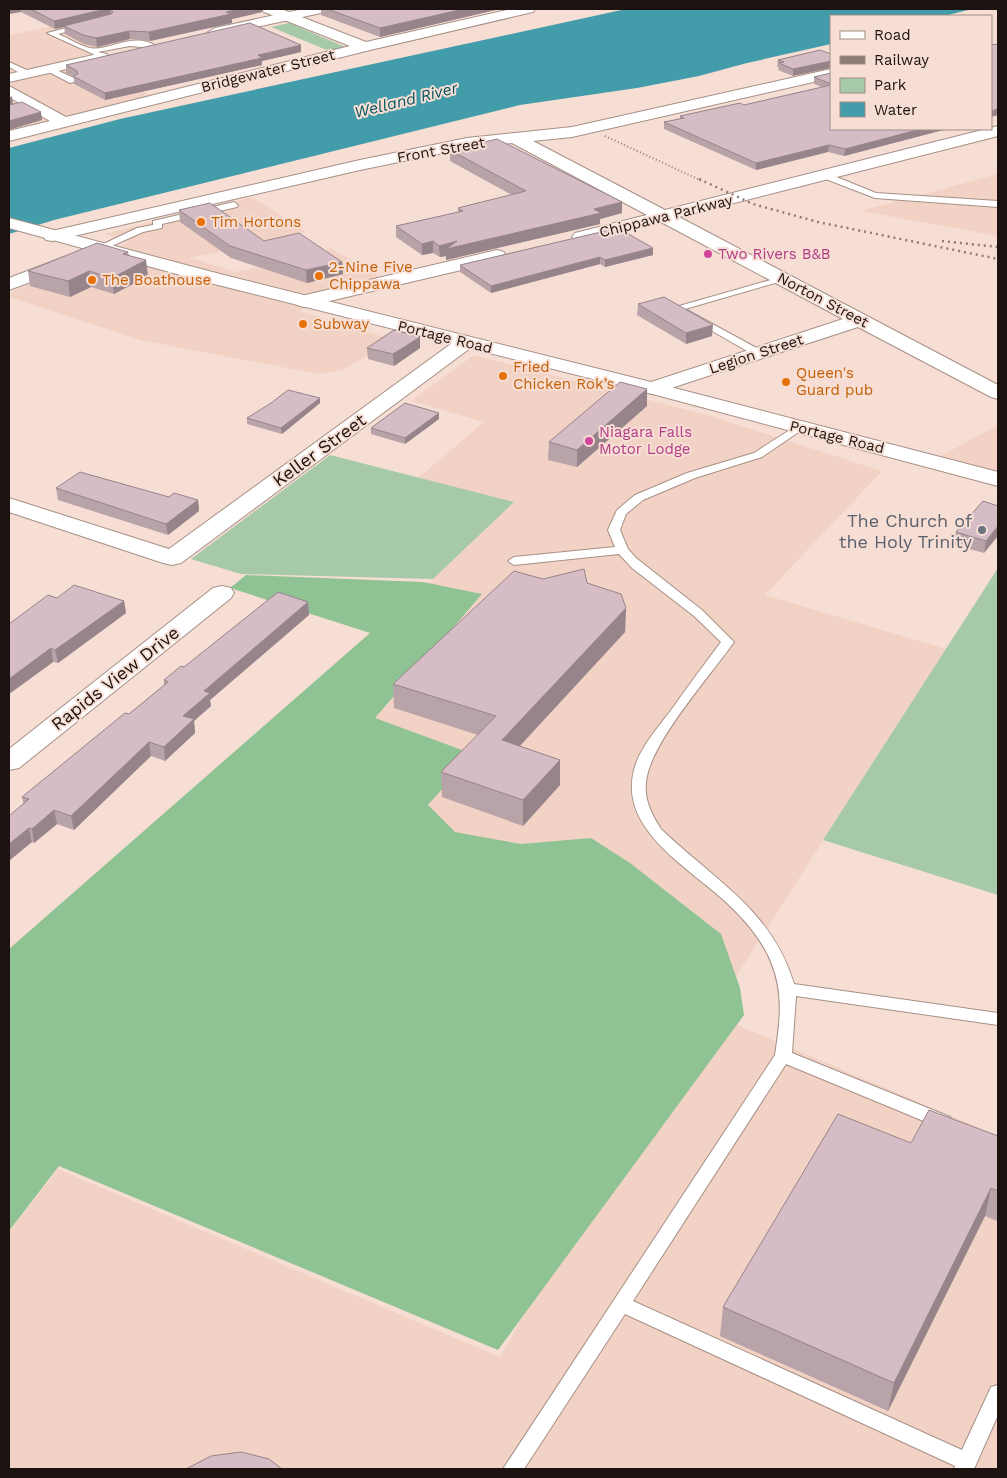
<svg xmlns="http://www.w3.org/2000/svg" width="1007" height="1478" viewBox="0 0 1007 1478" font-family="'Work Sans',sans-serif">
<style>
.built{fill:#f2d2c4}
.green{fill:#a6caa7}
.forest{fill:#90c393}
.water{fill:#439ca9}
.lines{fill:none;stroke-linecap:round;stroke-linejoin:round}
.lane-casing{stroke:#a69086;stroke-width:2}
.street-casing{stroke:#a69086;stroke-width:2}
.secondary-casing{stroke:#a69086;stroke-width:2}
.lane{fill:#fff;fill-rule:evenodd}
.street{fill:#fff;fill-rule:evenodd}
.secondary{fill:#fff;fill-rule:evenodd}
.rail-far1{stroke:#8e7d76;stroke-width:2;stroke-dasharray:1 2.5;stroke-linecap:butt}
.rail{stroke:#8e7d76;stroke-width:2.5;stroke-dasharray:2 4;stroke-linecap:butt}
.wall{fill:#b8a3a9}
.shaded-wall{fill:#96848a}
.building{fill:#d6bdc5;stroke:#96848a}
.food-dot{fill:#e8710a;stroke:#f7ded4;stroke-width:2}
.hotel-dot{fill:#d1479c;stroke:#f7ded4;stroke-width:2}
.worship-dot{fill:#6b7280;stroke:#f7ded4;stroke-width:2}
.labels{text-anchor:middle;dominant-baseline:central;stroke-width:4;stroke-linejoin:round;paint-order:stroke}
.far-street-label{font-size:15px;fill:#1c1310;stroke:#f7ded4}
.far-food-label{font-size:15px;fill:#c56008;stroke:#f7ded4;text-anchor:start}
.far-hotel-label{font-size:15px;fill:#b23c85;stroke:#f7ded4;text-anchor:start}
.far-water-label{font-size:16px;font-style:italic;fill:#03555f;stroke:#f7ded4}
.street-label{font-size:18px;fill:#1c1310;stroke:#f7ded4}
.worship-label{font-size:18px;fill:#5b616d;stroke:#f7ded4;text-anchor:end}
</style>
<rect width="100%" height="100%" fill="#f7ded4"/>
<g class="built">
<path d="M108,15l48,24 -80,18 76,39 -143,37v-98z"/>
<path d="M998,174v62l-137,-25z"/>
<path d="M252,197l55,35 -117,26 47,14 94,-24 57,34 -64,14 -24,15 94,29 -51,30 -25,4 -178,-34 -131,-43v-4l120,-51 -25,-8z"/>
<path d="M474,355l233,60 175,56 -117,124 181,54 -234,365 286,122v333h-989v-237l49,-63 442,188 199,-348 -492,-219 196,-170 30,-41 68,-80 -83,-21 66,-56 -73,-21z"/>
<path d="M998,425v46l-57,-15z"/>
</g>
<g class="green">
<path d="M289,23l61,26 -16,4 -63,-26z"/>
<path d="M330,455l184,47 -81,77 -192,-5 -50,-15z"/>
<path d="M998,568v327l-175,-55z"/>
</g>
<path class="forest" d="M246,575l177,7 59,12 -107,124 98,36 -45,51 27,27 66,12 70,-6 39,25 91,71 19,54 4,27 -246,335 -439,-184 -50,65v-282l361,-316 -140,-45z"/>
<path class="water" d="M626,9h346l-28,7h-113v28l-84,19 -48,13 -62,12 -117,17 -466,115 -45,14v-86l111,-29z"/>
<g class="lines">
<defs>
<g id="lane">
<path d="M82,24l2,3 -26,7c10,4 22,12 32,14 17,4 44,-17 66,-2l-4,2 -22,-2 -32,6 9,3v4h-3l-57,-26z"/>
<path d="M9,62l22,10 1,2 -7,2 -16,-9z"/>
<path d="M50,67l26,12 1,2 -7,2 -23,-12 -1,-2z"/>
<path d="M823,174h6l47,19 122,8v6l-123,-9 -52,-20z"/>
<path d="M234,202l4,3 -1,2 -75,17v4l-19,4 -40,18 -8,-2 42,-20 16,-3v-4z"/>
<path d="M781,277l8,2 -104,30 77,42v4h-8l-82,-47z"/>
<path d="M799,424l4,1v4l-41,28 -67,21 -52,22 -17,14 -6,16 8,19 8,9 66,52 32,32c-23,33 -86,103 -88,141 -2,17 6,32 15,46 53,51 111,81 133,155l204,29v12l-202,-29 -4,57 158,64 3,5 -3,5 -6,1 -6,-1 -152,-63 -153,237 329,149 29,-63 7,-2v30l-24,54h-20l1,-3 -330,-152 -101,155h-21l272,-414c5,-32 9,-62 -4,-93 -9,-22 -25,-41 -42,-57 -37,-36 -111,-74 -95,-135 6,-24 26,-44 40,-64 15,-21 31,-43 47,-64l-27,-26 -62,-48 -13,-14 -105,11 -6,-4 6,-4 101,-10 -7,-17 9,-20 18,-15 52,-22 67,-20z"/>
</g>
<g id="street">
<path d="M262,9h19l85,33 145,-33h24l-2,3 -167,39 -357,90v-10l41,-10 -41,-24v-11l57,31 284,-71 -86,-34z"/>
<path d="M831,69v9l-259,59 -39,4 132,69 333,-84v10l-319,81 319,168v14l-7,-2 -133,-70 -199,65 -7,2 -7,-2 -3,-4 3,-4 198,-65 -182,-97 -80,20 -6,-1 -3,-4 3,-4 72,-18 -135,-72 -45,5 -107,22 -308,71 -6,-1 -3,-4 3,-4 6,-1 308,-71 107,-22 105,-11z"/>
<path d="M497,250l7,2 2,4 -2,4 -200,47 -7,-2 -3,-4 3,-4z"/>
<path d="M466,336l7,2 3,4 -3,4 -292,217 -9,2 -9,-2 -154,-51v-14l160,51 290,-211z"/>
<path d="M222,586l9,2 3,5 -3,5 -212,170 -10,2v-21l204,-161z"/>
</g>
<g id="secondary">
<path d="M303,9h25l-7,4 -106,23 -7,-4 7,-4z"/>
<path d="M102,53l5,1 2,3 -2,3 -98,22v-8z"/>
<path d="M9,218l211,56 439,110 339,88v14l-353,-94 -439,-110 -197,-54z"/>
<path d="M64,257l7,2 2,4 -2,4 -62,23v-12z"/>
</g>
</defs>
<use href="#lane" class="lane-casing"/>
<use href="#street" class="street-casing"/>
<use href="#secondary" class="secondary-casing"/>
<use href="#lane" class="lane"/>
<use href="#street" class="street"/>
<use href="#secondary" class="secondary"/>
<path class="rail-far1" d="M605,136l97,45"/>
<g class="rail">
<path d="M699,179l54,25 65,18 180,37"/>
<path d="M942,241l56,6"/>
</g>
</g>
<g class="wall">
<path d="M9,9h253v3l-30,7v4l-82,18 -20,-2 -33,8 -13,-3 -19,-10 -1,-7 -9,2 -34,-17z"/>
<path d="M321,9h179l-120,28 -59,-22z"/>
<path d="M820,50l-27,26 -15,-6 1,-3h-2l1,-7z"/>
<path d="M301,52l-39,9v4l-157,35 -31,-16v-8l-8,-3v-8z"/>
<path d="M831,73v56h116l-103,27 -16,-4 -72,18 -92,-41v-7l16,-3v-3l64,-11 78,-18 -8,-3v-7z"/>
<path d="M450,150l172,52v11l-22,6v5l-154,36v-4l-6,1 -7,-4 -11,2 -26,-18v-11l62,-14v-4l54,-13 -62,-34z"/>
<path d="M179,210l85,31 78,21 1,12 -36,9 -76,-25 -51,-36z"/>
<path d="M618,228l35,27 -48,12 -5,-3 -109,29 -31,-21v-7z"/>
<path d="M128,252l1,3 19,21 -34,18 -23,-7 -21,10 -40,-11 -2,-15z"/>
<path d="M638,304l74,32 -26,8 -49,-29z"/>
<path d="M367,348h53l-26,18 -26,-7z"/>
<path d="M320,398v5l-38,31 -35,-10v-6z"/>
<path d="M647,406l-70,61 -29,-7 1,-18z"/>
<path d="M439,419l-34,25 -34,-10v-6z"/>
<path d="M56,488l113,9 29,3 1,11 -31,24 -110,-35z"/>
<path d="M998,506l-14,47 -30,-8 2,-13z"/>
<path d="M543,579l44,4 39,25 -1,24 -105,114 40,14v25l-37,41 -81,-29 -1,-25 37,-37 -84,-27 -1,-24z"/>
<path d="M57,598l67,3 2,12 -68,50 -5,-1 -44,32 1,6 -1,1v-77z"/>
<path d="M308,602l1,13 -99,85 1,6 -17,15 1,12 -30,28 -14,-5 -77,74 -17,-6 -23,19 -2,-1 -10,-45 107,-83 35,-29v-5l20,-13z"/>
<path d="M998,1136v82l-1,3 -12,-5 -97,195 -168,-75 3,-29 188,-164z"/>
</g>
<g class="shaded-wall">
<path d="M9,9h11l1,3 -12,2z"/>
<path d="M106,9h4l1,7 -47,10v1l-9,2 -1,-8z"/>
<path d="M240,9h22v3l-30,7v4l-82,18 -1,-9z"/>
<path d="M464,9h36l-120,28v-9z"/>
<path d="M129,31l1,8 -33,8 -1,-9z"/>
<path d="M301,45v7l-39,9v4l-157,35v-7z"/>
<path d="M831,61v7l-38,8v-7z"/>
<path d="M12,96l1,9 -4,1v-8z"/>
<path d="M998,109v6l-7,2v-6z"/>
<path d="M41,112l1,8 -33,10v-9z"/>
<path d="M921,129h26l-103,27 1,-7z"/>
<path d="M829,145l-1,7 -72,18v-7z"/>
<path d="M622,202v11l-22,6v5l-154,36v-4l-6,1 -1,-11z"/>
<path d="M433,241v12l-11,2v-11z"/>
<path d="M653,248v7l-48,12v-7z"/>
<path d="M600,257v7l-109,29v-7z"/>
<path d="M146,260l2,16 -34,18 -2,-16z"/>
<path d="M342,262l1,12 -36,9 -1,-13z"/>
<path d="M89,271l2,16 -21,10 -2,-16z"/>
<path d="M713,325l-1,11 -26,8v-11z"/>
<path d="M420,337v11l-26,18 -1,-12z"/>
<path d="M647,389v17l-70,61v-17z"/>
<path d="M320,398v5l-38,31 -1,-6z"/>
<path d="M439,413v6l-34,25v-6z"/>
<path d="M198,500l1,11 -31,24 -2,-11z"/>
<path d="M998,526v10l-14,17 2,-12z"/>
<path d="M124,601l2,12 -68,50 -3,-13z"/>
<path d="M308,602l1,13 -99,85 1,6 -17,15 1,12 -30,28 -1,-14 19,-31 21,-25z"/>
<path d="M626,608l-1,24 -123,133v-25z"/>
<path d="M51,648l2,14 -44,32 1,6 -1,1v-22z"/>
<path d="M149,742l2,14 -77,74 -3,-14z"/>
<path d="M560,760v25l-37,41v-26z"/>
<path d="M54,810l3,14 -23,19 -2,-14z"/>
<path d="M29,828l3,14 -23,19v-17z"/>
<path d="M991,1188l-6,28 -97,195 6,-28z"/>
</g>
<g class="building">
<path d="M31,9h75l-52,12z"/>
<path d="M110,9h130l-14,3 5,2 -82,18 -20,-1 -33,7 -13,-3 -19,-9 47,-12 2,-2z"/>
<path d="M327,9h137l-84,19z"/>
<path d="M250,23l51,22 -43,10 4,3 -157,35 -32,-17 5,-2 -1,-3 -11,-6z"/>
<path d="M998,44v65l-7,2v-66z"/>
<path d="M820,50l11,4v7l-38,8 -14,-6 5,-1 -6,-2z"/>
<path d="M831,73v11l-17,-7z"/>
<path d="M831,85v44h90l-76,20 -16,-4 -73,18 -92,-41 20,-4 -4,-2 60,-13 4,2z"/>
<path d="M22,102l19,10 -32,9v-16z"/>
<path d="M497,139l125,63 -28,7 7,4 -155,36 11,-8 -18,5 -6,-5 -11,3 -26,-18 67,-15 -5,-3 68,-17 -76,-41z"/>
<path d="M210,203l54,38 35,-8 43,29 -36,8 -76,-24 -51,-36z"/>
<path d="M618,228l35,20 -48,12 -5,-3 -109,29 -31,-21z"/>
<path d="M97,243l31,9 -5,2 23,6 -34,18 -23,-7 -21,10 -40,-10z"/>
<path d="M664,297l49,28 -27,8 -48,-29z"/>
<path d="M394,330l26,7 -27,17 -26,-6z"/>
<path d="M620,382l27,7 -70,61 -28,-8z"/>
<path d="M288,390l32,8 -39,30 -34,-10 24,-15z"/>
<path d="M405,403l34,10 -34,25 -34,-10z"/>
<path d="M80,472l89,25 5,-4 24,7 -32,24 -110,-36z"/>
<path d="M983,501l15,5v20l-12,15 -30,-9z"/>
<path d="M584,569l3,14 34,11 5,14 -124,132 58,20 -37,40 -82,-28 55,-56 -103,-32 121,-113 29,8z"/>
<path d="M74,585l50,16 -69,49 -4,-2 -42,31v-55l39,-29 9,3z"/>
<path d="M278,592l30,10 -104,89 6,2 -27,23 11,3 -30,28 -15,-5 -78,74 -17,-6 -22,19 -3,-1 -20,16v-28l20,-17 -7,-2 103,-84 4,1 39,-32 -4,-2 17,-14 3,1z"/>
<path d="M929,1110l69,26v55l-7,-3 -97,195 -171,-76 115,-193 73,29z"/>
<path d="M241,1452l28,7 13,10h-96l25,-13z"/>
</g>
<g class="food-dot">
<circle cx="201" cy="222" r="5"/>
<circle cx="319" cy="276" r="5"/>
<circle cx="92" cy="280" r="5"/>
<circle cx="303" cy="324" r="5"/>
<circle cx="503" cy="376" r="5"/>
<circle cx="786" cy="382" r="5"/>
</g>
<g class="hotel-dot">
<circle cx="708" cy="254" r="5"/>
<circle cx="589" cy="441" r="5"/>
</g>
<circle class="worship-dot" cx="982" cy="530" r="5"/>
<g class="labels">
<g class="far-street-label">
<text transform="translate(268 71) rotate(-14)">Bridgewater Street</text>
<text transform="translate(441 150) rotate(-10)">Front Street</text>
<text transform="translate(666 216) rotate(-14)">Chippawa Parkway</text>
<text transform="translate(823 300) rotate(28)">Norton Street</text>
<text transform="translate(445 337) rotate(14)">Portage Road</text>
<text transform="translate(756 354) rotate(-18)">Legion Street</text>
<text transform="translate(837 437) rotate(14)">Portage Road</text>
</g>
<g class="far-food-label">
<text x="211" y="222">Tim Hortons</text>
<text x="329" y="267">2-Nine Five<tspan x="329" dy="17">Chippawa</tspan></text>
<text x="102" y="280">The Boathouse</text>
<text x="313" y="324">Subway</text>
<text x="513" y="367">Fried<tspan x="513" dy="17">Chicken Rok’s</tspan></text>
<text x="796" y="373">Queen's<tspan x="796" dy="17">Guard pub</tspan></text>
</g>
<g class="far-hotel-label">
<text x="718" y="254">Two Rivers B&amp;B</text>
<text x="599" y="432">Niagara Falls<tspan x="599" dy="17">Motor Lodge</tspan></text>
</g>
<g class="far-water-label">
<text transform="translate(406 100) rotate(-14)">Welland River</text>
</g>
<g class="street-label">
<text transform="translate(319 450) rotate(-36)">Keller Street</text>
<text transform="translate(115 678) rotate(-38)">Rapids View Drive</text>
</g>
<g class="worship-label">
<text x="972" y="520">The Church of<tspan x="972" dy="21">the Holy Trinity</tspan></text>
</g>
</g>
<rect width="1007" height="1478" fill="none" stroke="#1c1310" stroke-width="20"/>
<rect x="830" y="15" width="162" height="115" fill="#f7ded4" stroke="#9f8d86"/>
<rect x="840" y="31" width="25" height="8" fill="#ffffff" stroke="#9f8d86"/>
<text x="874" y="40" font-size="15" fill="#1c1310">Road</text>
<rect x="840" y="56" width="25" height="8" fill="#8e7d76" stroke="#9f8d86"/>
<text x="874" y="65" font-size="15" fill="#1c1310">Railway</text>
<rect x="840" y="78" width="25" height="15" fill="#a6caa7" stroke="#9f8d86"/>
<text x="874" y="90" font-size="15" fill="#1c1310">Park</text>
<rect x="840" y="102" width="25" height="15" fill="#439ca9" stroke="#9f8d86"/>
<text x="874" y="115" font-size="15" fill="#1c1310">Water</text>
</svg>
